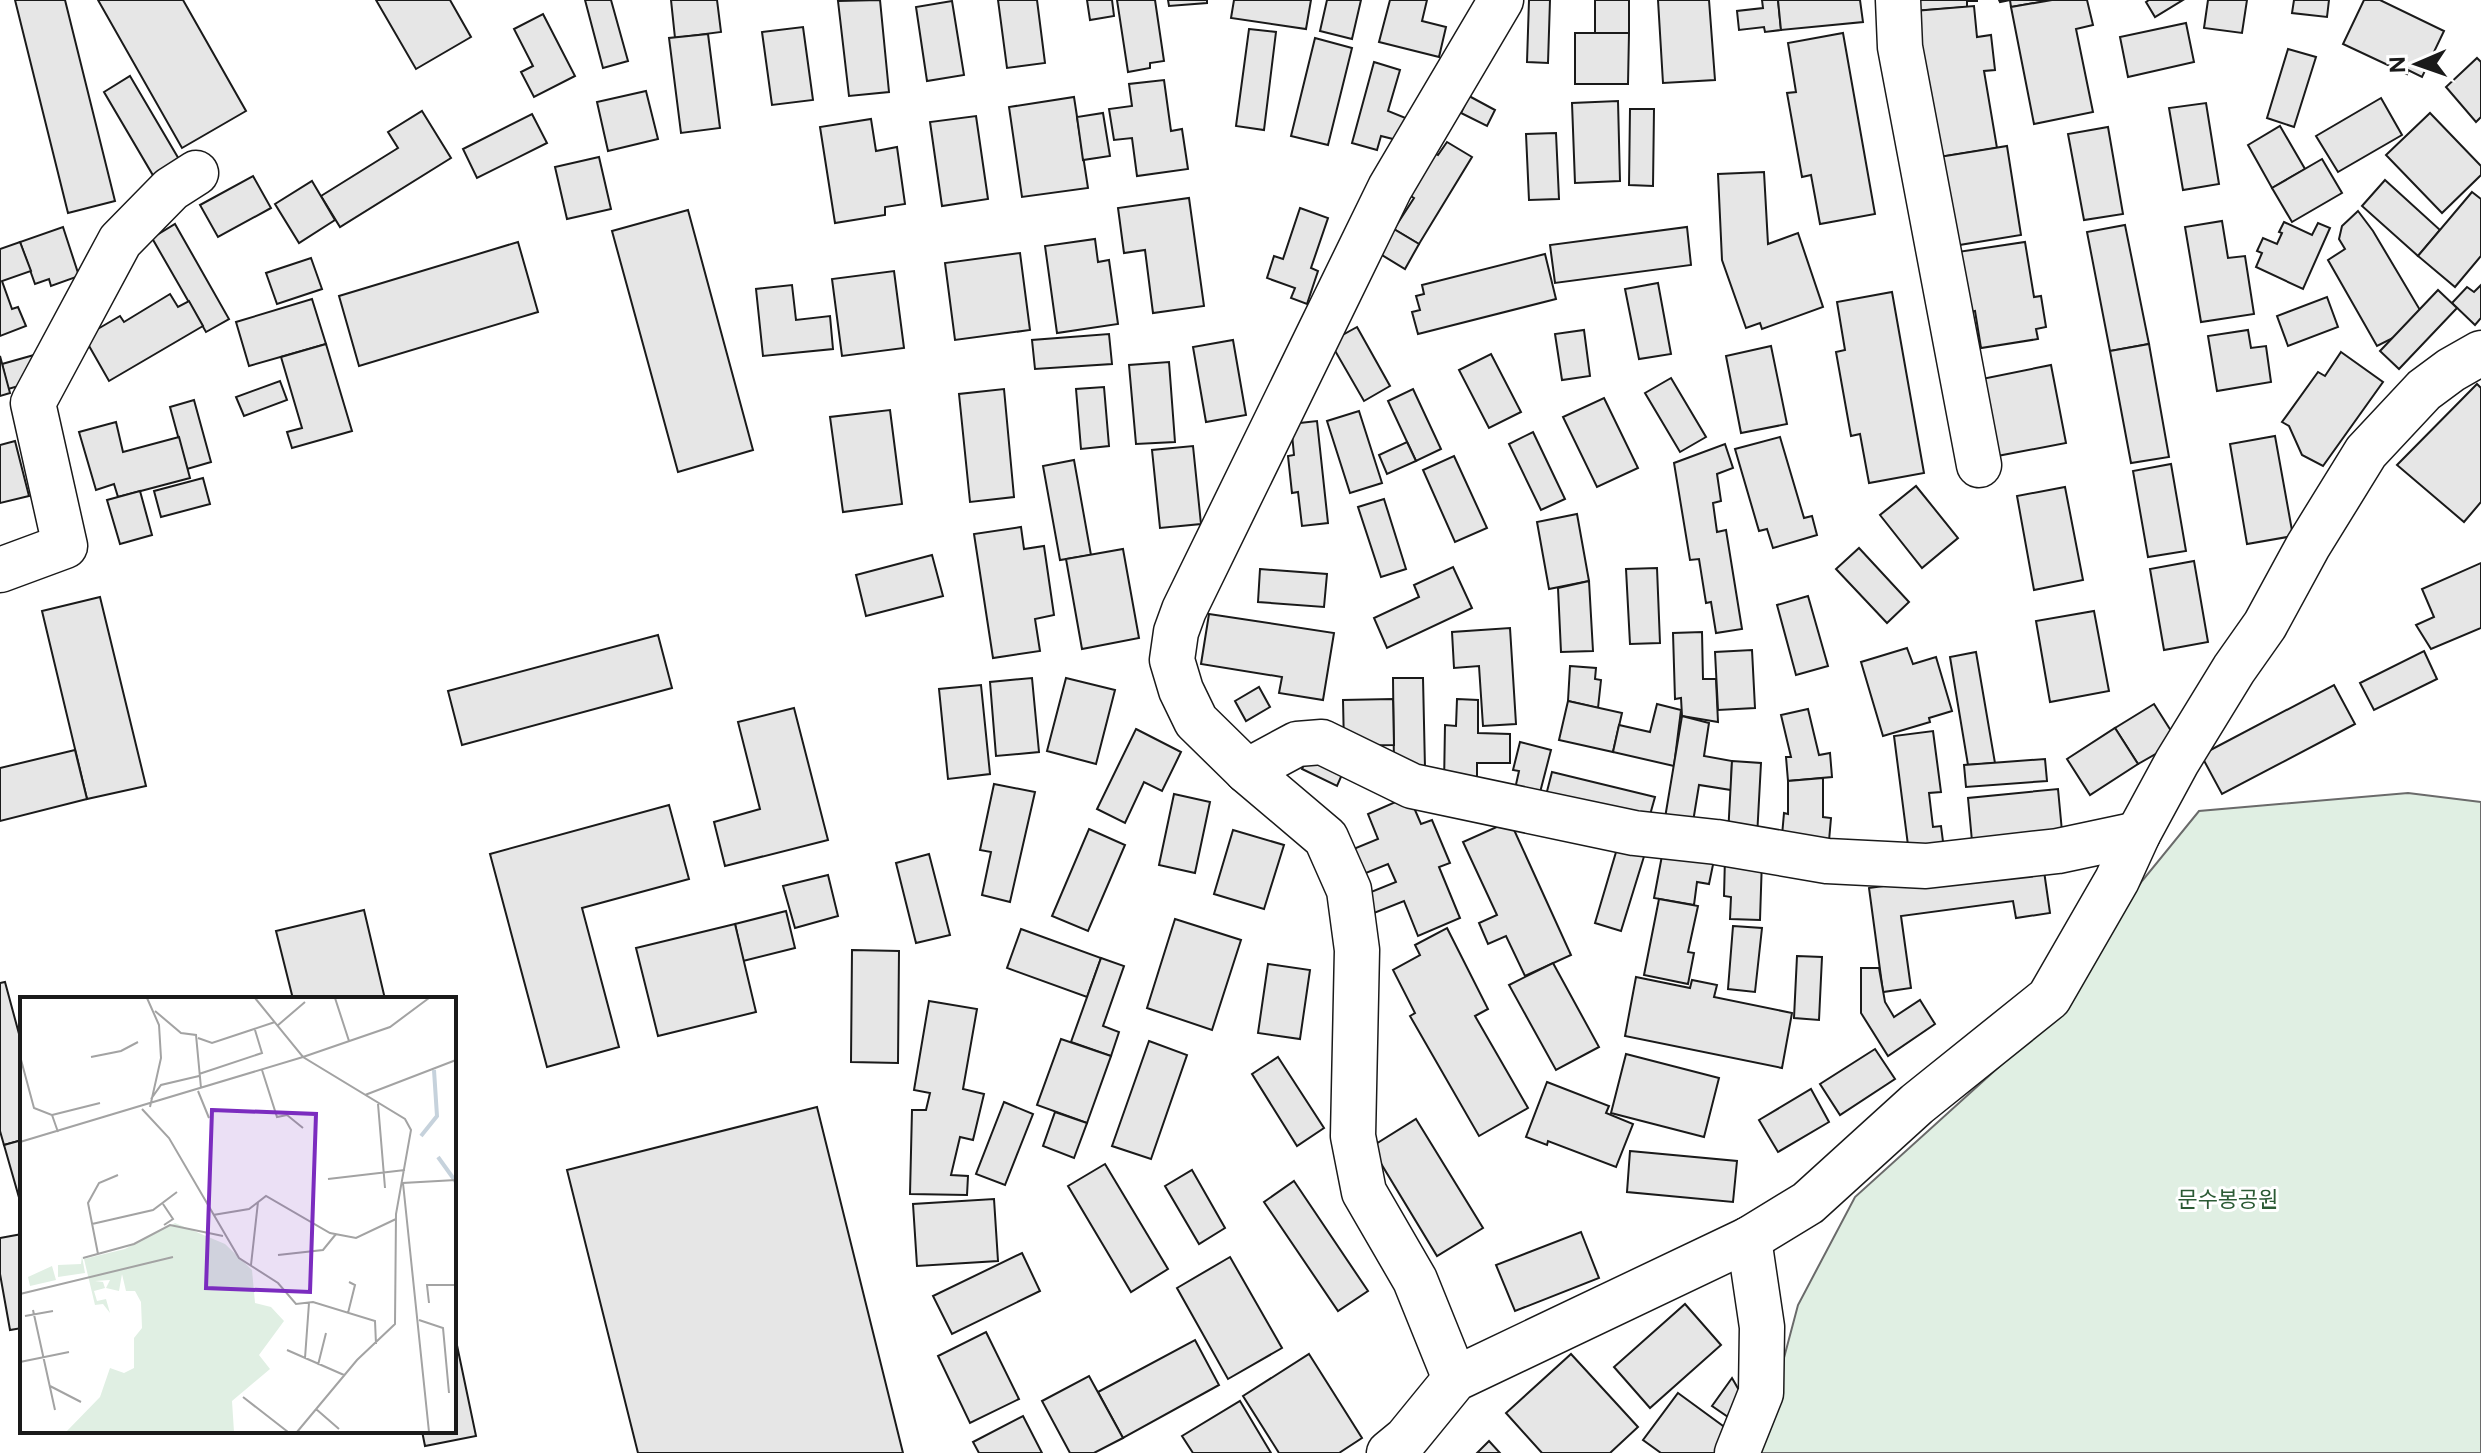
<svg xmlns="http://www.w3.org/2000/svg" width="2481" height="1453" viewBox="0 0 2481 1453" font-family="Figtree,'Noto Sans KR',sans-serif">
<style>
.green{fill:#e0efe3;stroke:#6a6a6a;stroke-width:2}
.building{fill:#e6e6e6;stroke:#1a1a1a;stroke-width:2}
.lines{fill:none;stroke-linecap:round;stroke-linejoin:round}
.minor-casing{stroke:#1a1a1a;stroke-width:47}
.minor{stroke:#fff;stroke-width:44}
.labels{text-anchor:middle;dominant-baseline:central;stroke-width:6;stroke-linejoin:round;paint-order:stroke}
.park-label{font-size:22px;fill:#2b5a34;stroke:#fff}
.inset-river{fill:none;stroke:#c6d2dc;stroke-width:4}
.inset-road{fill:none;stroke:#a3a3a3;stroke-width:2}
.view{fill:#7b2cbf;fill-opacity:0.15;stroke:#7b2cbf;stroke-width:4}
.inset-edge{fill:none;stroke:#1a1a1a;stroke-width:4}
</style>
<rect width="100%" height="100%" fill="#fff"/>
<path class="green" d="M2408,793l73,9v651h-729l20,-50 26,-98 57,-108 198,-179 89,-137 57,-70z"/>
<g class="building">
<path d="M15,0h50l50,201 -47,12z"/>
<path d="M98,0h85l63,111 -64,37z"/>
<path d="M376,0h74l21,37 -55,32z"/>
<path d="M585,0h26l17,61 -25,7z"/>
<path d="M671,0h46l4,32 -46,6z"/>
<path d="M880,0l9,92 -40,4 -11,-95z"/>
<path d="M998,0h39l8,63 -38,5z"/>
<path d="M1087,0h25l2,16 -24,4z"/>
<path d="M1117,0h38l9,61 -14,2v5l-22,4z"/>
<path d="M1168,0h39v3l-38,3z"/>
<path d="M1234,0h77l-5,29 -75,-11z"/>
<path d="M1327,0h34l-9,39 -32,-8z"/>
<path d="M1390,0h37l-5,21 24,6 -7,30 -60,-15z"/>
<path d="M1529,0h21l-2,63 -21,-1z"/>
<rect x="1595" y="0" width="34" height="33"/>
<path d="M1658,0h51l6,80 -52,3z"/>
<path d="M1762,0h16l3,30 -16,2 -1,-5 -25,3 -2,-19 26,-3z"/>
<path d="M1778,0h82l3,22 -82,8z"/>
<path d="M1913,0h64v1h-10v6l-53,4z"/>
<path d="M1999,0h53l-41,7 -1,-7 -10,2z"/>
<path d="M2052,0h35l6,25 -17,4 17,83 -59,12 -23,-117z"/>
<path d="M2149,0h34l-28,17 -9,-15z"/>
<path d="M2208,0h39l-5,33 -38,-5z"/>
<path d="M2294,0h35l-2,17 -35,-4z"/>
<path d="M2364,0h16l64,31 -22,46 -14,-7 -1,4 -64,-30z"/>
<path d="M952,1l12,74 -37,6 -11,-74z"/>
<path d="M1974,6l3,31 14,-2 4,35 -11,1 13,77 -64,10 -19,-147z"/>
<path d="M543,14l32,62 -41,21 -13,-25 12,-6 -19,-37z"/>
<path d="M2186,23l8,39 -66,15 -8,-40z"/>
<path d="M803,27l10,73 -41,5 -10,-73z"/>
<path d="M1249,29l27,3 -12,98 -28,-4z"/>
<path d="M1575,33h54l-1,51h-53z"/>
<path d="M1843,33l32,181 -55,10 -9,-49 -9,2 -15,-84 9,-1 -8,-49z"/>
<path d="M708,34l12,94 -39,5 -12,-95z"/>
<path d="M1315,38l37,10 -24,97 -37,-9z"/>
<path d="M2288,49l28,8 -22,70 -27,-9z"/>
<path d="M2477,58l4,4v55l-5,5 -30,-35z"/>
<path d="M1374,62l26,8 -12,41 20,8 -11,21 -16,-4 -4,14 -25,-7z"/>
<path d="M130,76l50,85 -26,16 -50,-85z"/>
<path d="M1164,80l7,51 11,-2 6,40 -51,7 -5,-38 -18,2 -5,-31 23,-3 -3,-22z"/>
<path d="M646,91l12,48 -50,12 -11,-49z"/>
<path d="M1469,96l26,14 -8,16 -26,-13z"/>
<path d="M1074,97l14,91 -66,9 -13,-90z"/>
<path d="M2381,98l21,37 -64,37 -22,-36z"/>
<path d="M1618,101l2,80 -45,2 -3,-80z"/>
<path d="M2206,103l13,81 -36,6 -14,-82z"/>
<path d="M1630,109h24l-1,77 -24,-1z"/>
<path d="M422,111l29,47 -111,69 -19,-31 77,-48 -10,-16z"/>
<path d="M1103,113l7,43 -27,4 -6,-43z"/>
<path d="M2430,113l51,53v9l-39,38 -56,-58z"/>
<path d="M532,114l15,29 -70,35 -14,-29z"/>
<path d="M976,116l12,83 -46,7 -12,-84z"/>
<path d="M871,119l5,32 21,-4 8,57 -20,3v8l-50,8 -15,-96z"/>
<path d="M2280,126l25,43 -33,19 -24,-43z"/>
<path d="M2108,127l15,87 -39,6 -16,-86z"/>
<path d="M1556,133l3,66 -30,1 -3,-66z"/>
<path d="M1447,142l25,15 -53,87 -25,-15 20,-31 -5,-3 25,-42 4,2z"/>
<path d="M2007,146l14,89 -74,12 -14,-89z"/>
<path d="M599,157l12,52 -44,10 -12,-52z"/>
<path d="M2322,159l20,34 -50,29 -20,-34z"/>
<path d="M1764,172l4,72 30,-11 25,74 -61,22 -2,-6 -14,5 -24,-68 -4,-86z"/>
<path d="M253,176l18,32 -53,29 -18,-32z"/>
<path d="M2385,180l55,50 -22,26 -56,-50z"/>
<path d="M312,181l23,39 -36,23 -24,-39z"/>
<path d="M2472,192l9,7v57l-26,31 -37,-31z"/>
<path d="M1189,198l15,108 -51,7 -8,-63 -21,3 -6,-45z"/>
<path d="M1300,208l28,10 -17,50 7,3 -11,33 -16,-6 4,-10 -28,-10 7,-22 9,3z"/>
<path d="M688,210l65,240 -75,22 -66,-241z"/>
<path d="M2358,211l15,20 47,79 -25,27 -18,9 -49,-86 17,-11 -6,-10 3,-13z"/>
<path d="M2222,221l6,37 17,-2 9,58 -53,8 -16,-95z"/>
<path d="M1382,222l37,22 -14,25 -38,-23z"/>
<path d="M2284,222l28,13 6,-12 12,5 -27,61 -47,-22 6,-14 -5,-2 6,-13 14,6 5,-11 -3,-1z"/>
<path d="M175,224l54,95 -23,13 -54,-94z"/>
<path d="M2125,225l24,119 -39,7 -23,-119z"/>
<path d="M63,227l16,49 -28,10 -2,-7 -14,5 -15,-42z"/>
<path d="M1687,227l4,38 -136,18 -5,-38z"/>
<path d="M1095,239l3,23 11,-2 9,64 -61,9 -12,-87z"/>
<path d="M20,242l11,29 -29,10 10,28 6,-2 8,19 -26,10v-87z"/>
<path d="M518,242l20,70 -179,54 -20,-70z"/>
<path d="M2025,242l9,55 7,-1 5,31 -10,2 2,10 -57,9 -6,-37 -15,3 -9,-61z"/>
<path d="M1020,253l10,77 -75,10 -10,-77z"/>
<path d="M1545,254l11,45 -138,35 -6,-22 8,-2 -4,-14 8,-2 -2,-9z"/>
<path d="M311,258l11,31 -45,15 -11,-31z"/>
<path d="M894,271l10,77 -62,8 -10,-77z"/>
<path d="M1658,283l13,71 -32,5 -14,-70z"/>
<path d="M792,285l4,35 34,-4 3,33 -70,7 -7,-67z"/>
<path d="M2481,285v33l-6,7 -23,-22 15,-16 7,5z"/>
<path d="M2438,290l19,18 -58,61 -19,-18z"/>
<path d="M1892,292l32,181 -55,10 -9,-49 -9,2 -15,-84 9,-2 -8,-48z"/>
<path d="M170,294l8,13 11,-6 14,25 -94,55 -25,-44 36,-21 4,6z"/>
<path d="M2327,297l11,30 -50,19 -11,-30z"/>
<path d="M312,299l14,45 -77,22 -13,-44z"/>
<path d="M1357,327l33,59 -26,15 -34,-59z"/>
<path d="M1584,330l6,46 -28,4 -7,-46z"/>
<path d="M2248,330l3,18 15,-2 5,36 -54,9 -9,-55z"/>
<path d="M1109,334l3,30 -77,5 -3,-29z"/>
<path d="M1233,340l13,75 -40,7 -13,-75z"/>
<path d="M326,344l26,87 -60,17 -5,-16 15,-4 -21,-71z"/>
<path d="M2149,344l20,113 -38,6 -21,-112z"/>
<path d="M1771,346l16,78 -46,9 -15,-77z"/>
<path d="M2341,352l42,30 -60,84 -21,-11 -13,-29 -7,-4 36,-50 7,4z"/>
<path d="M1491,354l30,58 -32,16 -30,-58z"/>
<path d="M34,355l-8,29 -18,5 -6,-25z"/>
<path d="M0,356l10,37 -10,3z"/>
<path d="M1169,362l6,80 -39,2 -7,-79z"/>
<path d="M2051,365l15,78 -74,14 -15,-77z"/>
<path d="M1671,378l35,59 -26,15 -35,-59z"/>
<path d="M280,381l7,19 -43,16 -8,-19z"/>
<path d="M2477,384l4,4v114l-17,20 -67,-57z"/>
<path d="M1104,387l5,59 -28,3 -5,-60z"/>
<path d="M1004,389l10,108 -44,5 -11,-108z"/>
<path d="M1413,389l28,60 -25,12 -28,-60z"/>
<path d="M1604,398l34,70 -41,19 -34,-70z"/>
<path d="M194,400l17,62 -24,7 -17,-62z"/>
<path d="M890,410l12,94 -59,8 -13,-95z"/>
<path d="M1359,411l23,72 -32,10 -23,-72z"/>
<path d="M1317,421l11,102 -26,3 -4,-34 -6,1 -4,-37 6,-1 -3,-31z"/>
<path d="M116,422l7,30 56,-15 11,41 -72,19 -4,-13 -18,6 -17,-58z"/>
<path d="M1533,432l32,67 -24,11 -32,-66z"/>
<path d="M2275,436l18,100 -46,8 -17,-100z"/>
<path d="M1780,437l24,81 8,-2 5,19 -44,13 -6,-19 -8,2 -24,-82z"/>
<path d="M15,441l14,55 -29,7v-58z"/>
<path d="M1407,442l9,19 -29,13 -8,-19z"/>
<path d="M1725,444l8,24 -16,6 4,27 -8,2 4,29 9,-2 16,99 -26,4 -5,-31 -5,1 -7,-44 -9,1 -16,-97z"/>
<path d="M1193,446l8,78 -41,4 -8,-78z"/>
<path d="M1454,456l33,72 -32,14 -32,-72z"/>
<path d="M1074,460l17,95 -31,5 -17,-94z"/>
<path d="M2171,464l15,87 -38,6 -15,-86z"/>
<path d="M203,478l7,26 -49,13 -7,-26z"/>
<path d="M1916,486l42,52 -36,30 -42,-53z"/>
<path d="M2065,487l18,93 -49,10 -17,-94z"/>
<path d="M140,491l12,44 -32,9 -13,-44z"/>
<path d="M1384,499l22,70 -25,8 -23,-70z"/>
<path d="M1577,514l12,67 -40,8 -12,-67z"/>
<path d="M1021,527l3,22 20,-3 10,69 -19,4 5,32 -47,7 -19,-124z"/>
<path d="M1859,548l50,54 -22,21 -51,-54z"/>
<path d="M1123,549l16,89 -57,11 -16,-90z"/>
<path d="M932,555l11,41 -77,20 -10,-41z"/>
<path d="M2194,561l14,81 -44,8 -14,-81z"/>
<path d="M2481,563v65l-50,21 -15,-24 18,-8 -12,-28z"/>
<path d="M1453,567l19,41 -85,40 -13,-30 45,-21 -5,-12z"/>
<path d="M1657,568l3,75 -30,1 -4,-75z"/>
<path d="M1260,569l67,5 -3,33 -66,-5z"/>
<path d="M1589,581l4,70 -32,1 -3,-64z"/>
<path d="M1808,596l20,70 -32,9 -19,-70z"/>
<path d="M100,597l46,189 -59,13 -45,-188z"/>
<path d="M2094,611l15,80 -59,11 -14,-81z"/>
<path d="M1209,614l125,19 -11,67 -44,-7 3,-16 -81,-13z"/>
<path d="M1510,628l6,96 -33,2 -4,-60 -25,2 -2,-36z"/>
<path d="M1702,632l1,47h13l2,43 -36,-6 -1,-18 -6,1 -2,-66z"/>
<path d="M658,635l14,53 -210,57 -14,-54z"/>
<path d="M1907,648l6,16 23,-7 16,54 -23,7 1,4 -47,14 -22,-74z"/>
<path d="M1752,650l3,58 -37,2 -3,-58z"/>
<path d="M2424,651l13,28 -63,31 -14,-27z"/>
<path d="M1976,652l19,111 -27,2 -18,-108z"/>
<path d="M1570,666l26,2 -1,11 6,1 -3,28 -30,-7z"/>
<path d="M1032,678l7,74 -43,4 -6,-74z"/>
<path d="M1066,678l49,12 -19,74 -49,-13z"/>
<path d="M1393,678h30l2,90 -31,1z"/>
<path d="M981,685l9,89 -42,5 -9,-90z"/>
<path d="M2334,685l21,39 -133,70 -21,-39z"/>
<path d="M1259,687l11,20 -24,14 -11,-20z"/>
<path d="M1393,699l1,46 -50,1 -1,-46z"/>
<path d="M1457,699l21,1v33l32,1v29h-33v22h-33l1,-60 11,1z"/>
<path d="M1568,701l54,12 -9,39 -54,-12z"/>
<path d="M1657,704l24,6 -7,56 -61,-14 6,-27 31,7z"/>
<path d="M2154,704l19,30 -14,18 -21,12 -23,-36z"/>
<path d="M794,708l34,132 -103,26 -11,-44 46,-13 -22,-87z"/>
<path d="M1808,709l11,46 11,-2 2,24 -44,4 -2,-24h5l-10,-42z"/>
<path d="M1682,716l27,7 -5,33 28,5 -1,29 -32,-5 -7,43 -28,-4z"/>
<path d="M2115,728l23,36 -48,31 -23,-36z"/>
<path d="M1136,729l45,23 -19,39 -18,-9 -19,41 -28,-14z"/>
<path d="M1933,731l8,61 -12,1 4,34 8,-1 3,23 -35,4 -15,-117z"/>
<path d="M1520,742l31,8 -14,54 -24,-6 6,-27 -6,-1z"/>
<path d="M75,750l12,49 -87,22v-53z"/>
<path d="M1309,753l35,17 -7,16 -35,-17z"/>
<path d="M2045,759l2,22 -81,6 -2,-22z"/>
<path d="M1732,761l29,2 -4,74 -29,-2z"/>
<path d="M1552,772l103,25 -9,32 -102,-26z"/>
<path d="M1823,778v39l8,1 -3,34 -47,-5 3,-34 4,1v-33z"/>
<path d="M994,784l41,8 -25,110 -28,-7 9,-43 -11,-2z"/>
<path d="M2058,789l5,53 -90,10 -5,-54z"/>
<path d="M1174,794l36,8 -15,71 -36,-8z"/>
<path d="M1409,796l12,28 11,-4 18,43 -11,4 21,51 -42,18 -14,-35 -30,12 -8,-19 30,-12 -8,-18 -27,11 -10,-25 27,-11 -10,-25z"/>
<path d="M669,805l20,74 -107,29 37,139 -72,20 -57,-213z"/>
<path d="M1510,821l61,134 -46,21 -19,-40 -18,8 -9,-21 18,-8 -34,-73z"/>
<path d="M1089,829l36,16 -37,86 -36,-15z"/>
<path d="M1233,830l51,15 -20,64 -50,-15z"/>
<path d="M1619,842l27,8 -25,81 -26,-8z"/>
<path d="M1664,845l51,10 -6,29 -12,-2 -3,23 -40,-7z"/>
<path d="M929,854l21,81 -34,8 -20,-80z"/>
<path d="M1725,857l37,2 -2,61 -30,-1 1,-22 -7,-1z"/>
<path d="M2043,864l7,49 -34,5 -3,-17 -112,15 10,72 -28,4 -14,-104z"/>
<path d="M828,875l10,41 -43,12 -12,-42z"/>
<path d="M1659,899l39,7 -10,46 6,1 -6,31 -44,-9z"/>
<path d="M364,910l21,89h-92l-17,-68z"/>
<path d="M786,911l9,37 -52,13 -8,-37z"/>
<path d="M1175,919l66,21 -29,90 -65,-22z"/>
<path d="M735,924l21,88 -98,24 -22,-88z"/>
<path d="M1733,926l29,2 -7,64 -27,-3z"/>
<path d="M1447,928l41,81 -13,7 53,92 -49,28 -69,-120 5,-3 -22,-43 27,-15 -5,-10z"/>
<path d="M1021,929l80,29 -14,39 -80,-29z"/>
<path d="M852,950l47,1 -1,112 -47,-1z"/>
<path d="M1797,956l25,1 -3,63 -25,-2z"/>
<path d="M1101,958l23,8 -21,60 16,6 -8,24 -40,-14z"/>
<path d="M1553,963l46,84 -43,23 -47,-85z"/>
<path d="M1268,964l42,6 -10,69 -42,-6z"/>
<path d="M1861,968h18l6,34 9,15 26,-17 15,24 -47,32 -27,-43z"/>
<path d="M1636,977l54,11 2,-8 25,5 -3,12 78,16 -10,55 -157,-32z"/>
<path d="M5,982l17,63v95l-18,5 -4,-14v-148z"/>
<path d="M929,1001l48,8 -14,80 21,5 -11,46 -13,-3 -9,38 17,1 -1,19 -57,-1 2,-84h14l4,-17 -16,-3z"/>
<path d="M1061,1039l50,17 -24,67 -50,-18z"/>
<path d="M1149,1041l38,14 -36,104 -39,-13z"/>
<path d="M1875,1049l20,30 -55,36 -20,-31z"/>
<path d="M1626,1054l93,24 -15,59 -93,-24z"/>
<path d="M1278,1057l46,71 -27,18 -45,-72z"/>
<path d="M1547,1082l62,24 -3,7 27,11 -17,43 -68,-26 -1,4 -21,-8z"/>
<path d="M1811,1089l18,33 -51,30 -19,-32z"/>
<path d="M1004,1102l29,12 -28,71 -29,-11z"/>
<path d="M817,1107l86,346h-265l-71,-283z"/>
<path d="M1055,1112l32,11 -13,35 -31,-12z"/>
<path d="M1416,1119l67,109 -46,28 -66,-109z"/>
<path d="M22,1140v68l-18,-63z"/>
<path d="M1630,1151l107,10 -4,41 -106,-10z"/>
<path d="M1105,1164l63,105 -37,23 -63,-106z"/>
<path d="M1192,1170l33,58 -26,16 -34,-58z"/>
<path d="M1294,1181l74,110 -30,20 -74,-109z"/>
<path d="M994,1199l4,62 -81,5 -4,-62z"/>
<path d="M1581,1232l18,46 -84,33 -19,-46z"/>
<path d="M22,1234v94l-12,2 -10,-56v-36z"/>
<path d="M1022,1253l18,38 -88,43 -19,-38z"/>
<path d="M1230,1257l52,91 -54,31 -51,-91z"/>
<path d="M1685,1304l36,41 -71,63 -36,-41z"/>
<path d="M454,1331l22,105 -51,10 -3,-15h32z"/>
<path d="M986,1332l33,67 -49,24 -32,-67z"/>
<path d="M1195,1340l24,45 -96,53 -25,-46z"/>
<path d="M1309,1354l53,84 -23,15h-60l-36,-57z"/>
<path d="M1571,1354l67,73 -28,26h-68l-36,-40z"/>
<path d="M1089,1376l34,62 -29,15h-24l-28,-52z"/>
<path d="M1732,1378l8,14 -6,29 -22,-15z"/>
<path d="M1678,1393l56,41 -14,19h-59l-18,-13z"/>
<path d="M1240,1401l31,52h-78l-11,-17z"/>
<path d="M1023,1416l19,37h-63l-6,-11z"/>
<path d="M1489,1441l11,12h-23z"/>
</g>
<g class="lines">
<defs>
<g id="minor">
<path d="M1898,0l2,47 79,418"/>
<path d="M0,570l65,-24 -32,-143 87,-162 51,-52 25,-16"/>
<path d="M1247,771l50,-27 25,-2 90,44 222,47 82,9 111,19 99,5 132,-15 80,-17"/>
<path d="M1455,1379l-40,-99 -51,-88 -11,-56 4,-186 -8,-60 -23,-52 -79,-67 -51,-50 -15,-31 -9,-30 4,-28 8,-22 206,-422 111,-188"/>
<path d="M1389,1453l17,-14 49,-60 294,-140 59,-36 109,-99 132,-106 68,-118 21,-46 39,-72 57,-93 31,-44 43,-79 58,-94 58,-62 27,-20 30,-17"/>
<path d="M1737,1453l24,-60 1,-66 -13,-88"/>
</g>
</defs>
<use href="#minor" class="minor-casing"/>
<use href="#minor" class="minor"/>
</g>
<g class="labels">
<g class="park-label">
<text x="2228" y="1199">문수봉공원</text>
</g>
</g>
<g transform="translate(20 997)">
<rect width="436" height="436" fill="#fff"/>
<path d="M155,226l50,21 27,26 3,33 16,4 13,14 -25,34 11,14 -38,32 2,31h-168l34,-35 10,-29 14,5 10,-5v-30l8,-10 -1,-26 -6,-11h-9l-4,-17 -3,17 -13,-3 4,-8 -15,1 8,1 2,6 -11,3 3,10 9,-2 4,14 -7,-9 -8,1 -11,-46 41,-10zM62,259l3,17 -27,4v-12l23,-1zM32,269l4,14 -26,6 -2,-9z" fill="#e0efe3"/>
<path class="inset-river" d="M401,139l16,-20 -3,-46M418,160l18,25"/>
<path class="inset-road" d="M127,1l12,27 2,33 -11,49M235,1l48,59 102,62 6,11 -15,84 -1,110 -38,36 -60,72M315,1l14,43M135,14l26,22 15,2 5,53M257,29l28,-24M178,41l14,5 63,-21M0,59l14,52 18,7 6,17M71,60l30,-6 17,-9M283,60l87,-30 39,-29M242,73l15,47 10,-2 16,13M179,77l63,-21 -7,-23M178,94l11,27M345,98l91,-35M131,102l10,-14 38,-9M358,107l7,84M122,112l27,29 70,120 39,25 18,21 17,-2 62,19 1,23M32,118l48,-12M0,145l283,-85M308,182l77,-9M143,207l10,15 -9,6M193,218l36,-6 17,-13 64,37 26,5 40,-19M72,227l61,-14 24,-18M78,257l-10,-51 11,-20 19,-8M258,258l45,-5 13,-16M63,261l51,-14 36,-19 53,11M231,268l7,-63M0,297l153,-37M409,306l-2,-18h29M13,313l22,100M328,316l7,-28 -6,-3M5,319l28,-5M399,323l24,8 6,65M267,353l57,25M285,361l4,-55M0,365l49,-10M298,368l8,-32M30,389l31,16M223,400l45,35M296,412l23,20M409,435l-26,-249 53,-3"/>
<path class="view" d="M192,113l104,4 -6,178 -104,-4z"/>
<rect width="436" height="436" class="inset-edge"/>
</g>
<g transform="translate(2417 64) rotate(268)" stroke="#ffffff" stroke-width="6" paint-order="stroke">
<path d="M0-6L14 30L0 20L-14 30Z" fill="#1a1a1a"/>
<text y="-12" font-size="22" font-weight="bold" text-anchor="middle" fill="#1a1a1a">N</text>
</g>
</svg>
